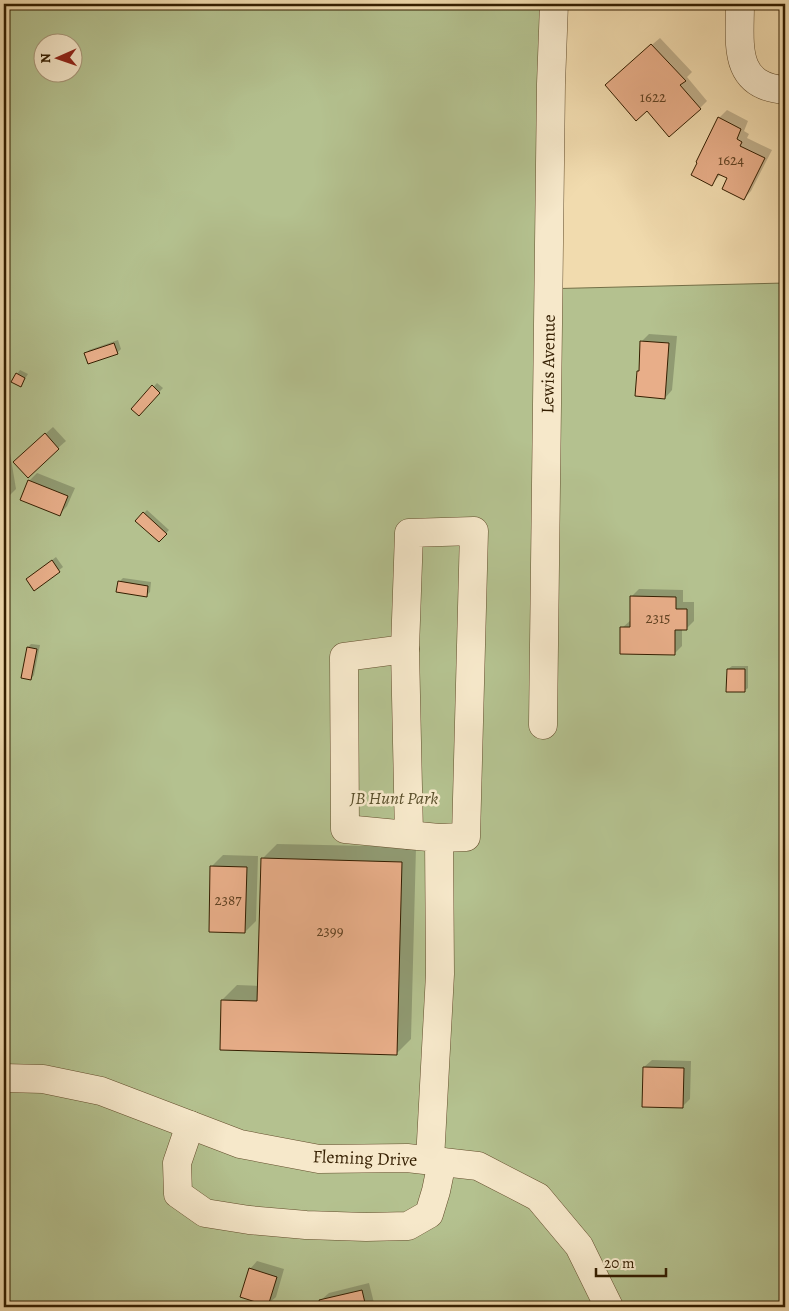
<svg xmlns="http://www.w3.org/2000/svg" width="789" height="1311" viewBox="0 0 789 1311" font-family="Alegreya,serif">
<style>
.green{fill:#b4c18f;stroke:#747048;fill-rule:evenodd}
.shadow{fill:#0003}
.building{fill:#e8ae89;stroke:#341e00}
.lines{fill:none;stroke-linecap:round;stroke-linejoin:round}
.minor-casing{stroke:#634d2c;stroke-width:29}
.minor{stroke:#f6e8ca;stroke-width:28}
.labels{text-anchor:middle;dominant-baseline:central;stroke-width:5;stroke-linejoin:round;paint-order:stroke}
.number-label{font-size:15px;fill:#614222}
.street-label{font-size:18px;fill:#341e00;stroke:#f6e8ca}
.park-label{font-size:18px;font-style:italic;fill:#5a4f2b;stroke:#f6e8ca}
</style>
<rect width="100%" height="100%" fill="#f1dbae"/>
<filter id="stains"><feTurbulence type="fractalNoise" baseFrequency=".004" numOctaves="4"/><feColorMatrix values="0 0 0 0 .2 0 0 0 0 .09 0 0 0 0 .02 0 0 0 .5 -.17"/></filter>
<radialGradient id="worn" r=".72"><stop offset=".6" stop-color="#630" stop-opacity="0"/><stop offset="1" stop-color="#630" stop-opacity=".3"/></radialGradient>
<path class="green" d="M4,4h541l-6,285 246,-6v1024h-781zM42,42h30v30h-30z"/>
<g class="shadow">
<path d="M660,38l32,34 -5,5 20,24 -7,7 -53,2 -33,-33z"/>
<path d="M727,110l21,11 -4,10 5,3 -2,4 25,12 -21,41 -7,8 -15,-21 -8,-4 -9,10 7,-66z"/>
<path d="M649,334l28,2 -5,54 -7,8 -27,-26 2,-3 1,-27z"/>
<path d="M118,340l3,9 -3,3 -29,10 -3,-8 3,-4z"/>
<path d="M20,370l8,4 -7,11 -4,-11z"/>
<path d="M157,383l6,5 -24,26 -6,-5z"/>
<path d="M53,427l13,14 -8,7 -35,6z"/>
<path d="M4,451l6,2 6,36 -12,12z"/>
<path d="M37,473l38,15 -8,18 -7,8 -31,-33z"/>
<path d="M147,510l22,20 -10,11 -22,-21z"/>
<path d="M56,557l7,10 -28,22 -4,-13z"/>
<path d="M123,578l28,4 -1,10 -4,4 -27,-14z"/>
<path d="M639,589l44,1v12h11v19l-8,8h-4v17l-8,8 -52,-26 9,-8v-23z"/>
<path d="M31,644l9,1 -6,30 -3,4 -3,-32z"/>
<path d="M732,666h16v22l-4,3 -16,-22z"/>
<path d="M277,844l139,3 -5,192 -15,15 -174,-54 15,-15 22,1 3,-127z"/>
<path d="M223,855l35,1 -2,65 -11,11 -34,-65z"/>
<path d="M652,1060l39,1 -1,38 -8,8 -38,-40z"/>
<path d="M257,1261l27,8 -8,28 -8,7 -18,-35z"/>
<path d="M369,1283l6,24h-53l-1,-7 8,-7z"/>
</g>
<g class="building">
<path d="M651,44l35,37 -6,4 21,24 -32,28 -22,-26 -11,10 -31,-36z"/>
<path d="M718,117l23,12 -4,10 5,3 -2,4 25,12 -21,42 -22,-11 5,-11 -9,-4 -6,12 -21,-11 6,-12 -1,-1z"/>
<path d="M640,341l29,2 -4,56 -30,-3 2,-25h2z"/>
<path d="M114,343l4,11 -30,10 -4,-11z"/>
<path d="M16,373l9,5 -4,9 -10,-5z"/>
<path d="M152,385l8,8 -21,23 -8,-7z"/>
<path d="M45,433l14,16 -31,29 -15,-16z"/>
<path d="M28,480l40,16 -8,20 -40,-16z"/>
<path d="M143,512l24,22 -8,8 -24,-21z"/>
<path d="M52,560l8,12 -26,19 -8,-12z"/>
<path d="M118,581l30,5 -1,11 -31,-5z"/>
<path d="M630,596l46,1v12h11v21h-12v25l-55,-1v-27h10z"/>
<path d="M27,647l10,2 -6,31 -10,-2z"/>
<path d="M727,669h18v23h-19z"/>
<path d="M261,858l141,4 -5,193 -177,-5 1,-50 36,1z"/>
<path d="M210,866l37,1 -2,66 -36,-1z"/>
<path d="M643,1067l41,1 -1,40 -41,-1z"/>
<path d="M249,1268l28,9 -9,29 -28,-9z"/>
<path d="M362,1290l4,17h-45l-2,-7z"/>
</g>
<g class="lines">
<defs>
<g id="minor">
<path d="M740,4c0,40 -8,82 45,86"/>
<path d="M405,649l4,186"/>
<path d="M543,725l8,-641 3,-80"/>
<path d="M4,1078l39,1 58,12 139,53 79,15 88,-1 71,8 60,31 41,49 30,61"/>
<path d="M190,1125l-13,38 1,31 27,19 44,7 57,5 60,2 42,-1 21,-12 7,-23 6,-29"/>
<path d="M430,1160l10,-186 -1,-136 27,-1 8,-306 -65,2 -4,116 -61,8 1,172 94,9"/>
</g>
</defs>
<use href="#minor" class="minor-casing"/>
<use href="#minor" class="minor"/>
</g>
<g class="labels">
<g class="number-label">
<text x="653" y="97">1622</text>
<text x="731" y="160">1624</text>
<text x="658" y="618">2315</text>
<text x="228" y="900">2387</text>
<text x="330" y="931">2399</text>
</g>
<g class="street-label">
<text transform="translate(548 364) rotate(-89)">Lewis Avenue</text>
<text transform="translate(365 1158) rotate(2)">Fleming Drive</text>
</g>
<g class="park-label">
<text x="394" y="798">JB Hunt Park</text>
</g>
</g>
<rect width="789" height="1311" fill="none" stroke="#f1dbae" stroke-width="20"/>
<rect x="5" y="5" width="779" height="1301" fill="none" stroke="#341e00" stroke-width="2.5"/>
<rect x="10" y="10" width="769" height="1291" fill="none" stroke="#341e00"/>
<g transform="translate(58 58) rotate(268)"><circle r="24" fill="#f6e8ca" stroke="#a89779"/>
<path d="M0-4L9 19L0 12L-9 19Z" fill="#8f2418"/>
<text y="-8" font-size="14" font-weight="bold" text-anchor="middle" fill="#341e00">N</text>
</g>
<path d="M596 1268v8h70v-8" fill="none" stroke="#341e00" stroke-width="2.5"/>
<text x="604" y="1268" font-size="15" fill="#341e00" stroke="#f6e8ca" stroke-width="4" paint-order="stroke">20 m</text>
<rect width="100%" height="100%" filter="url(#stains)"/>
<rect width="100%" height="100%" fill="url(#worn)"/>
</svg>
